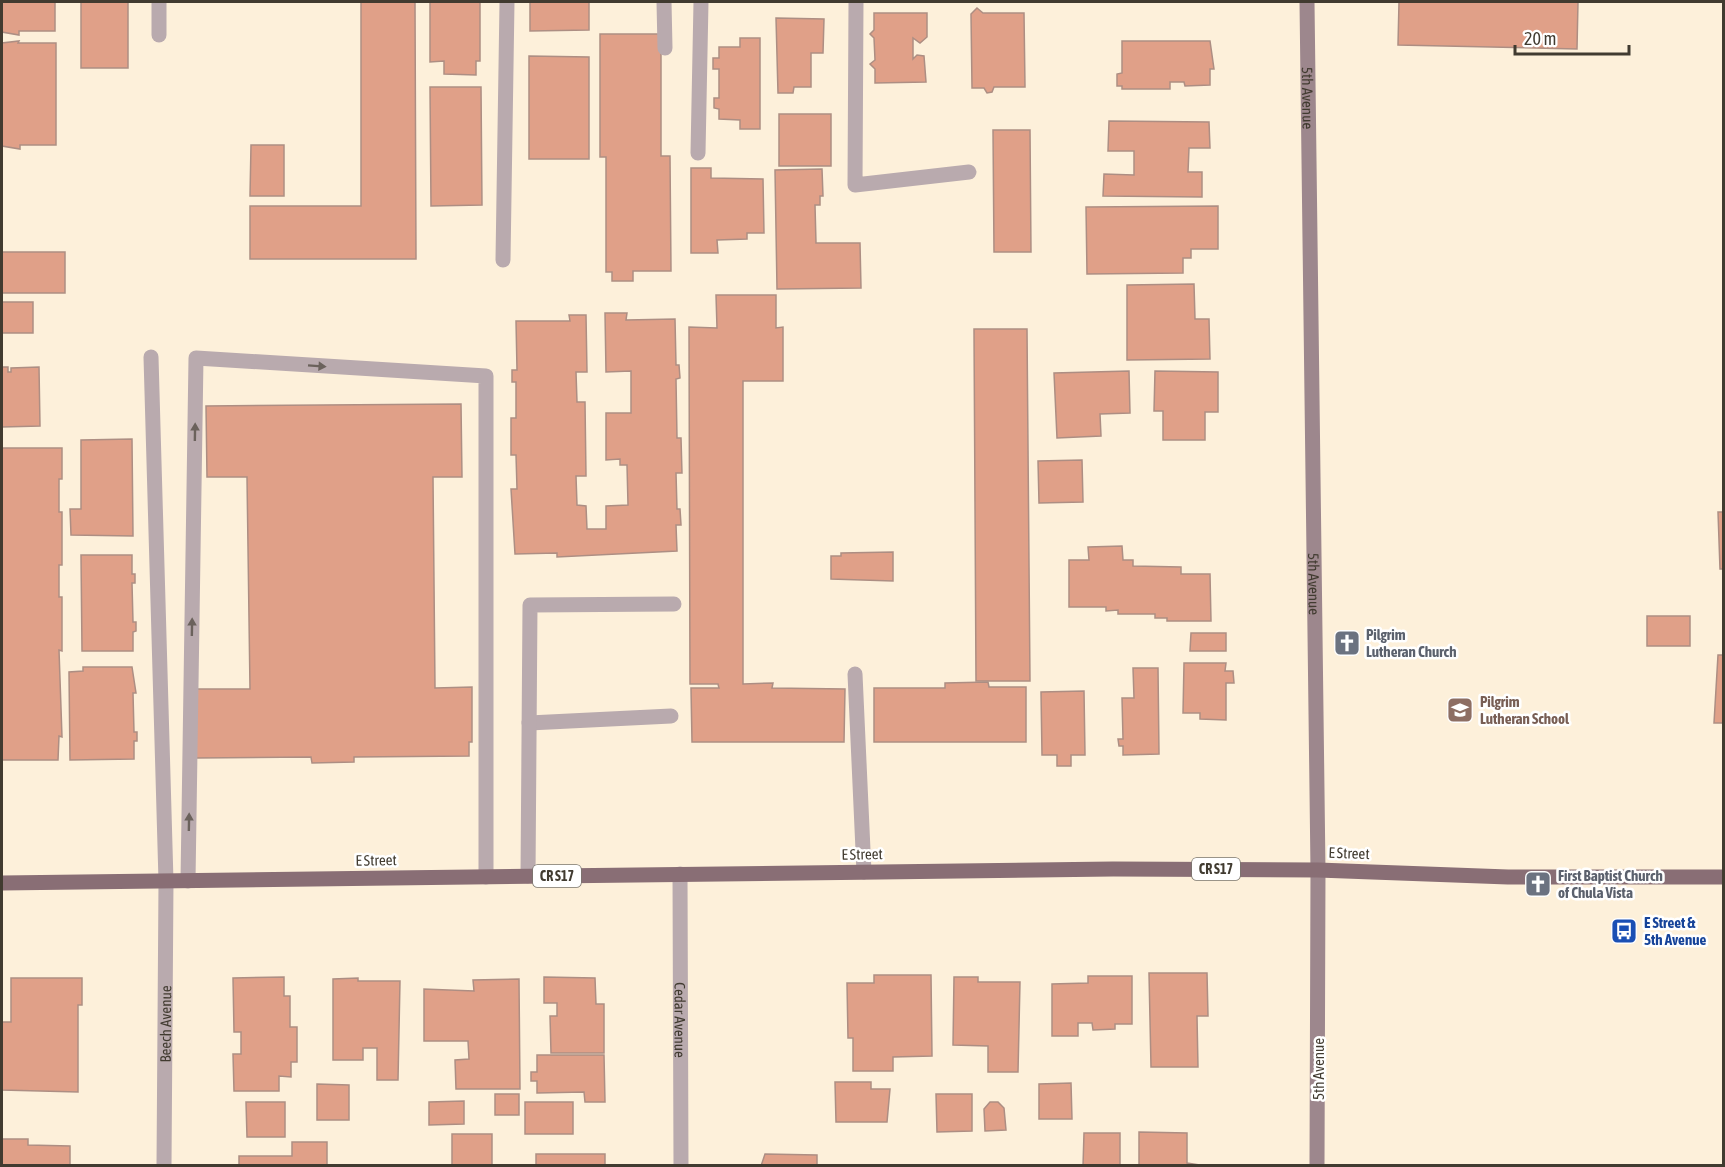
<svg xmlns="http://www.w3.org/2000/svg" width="1725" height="1167" viewBox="0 0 1725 1167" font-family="'Asap Condensed',sans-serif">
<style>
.building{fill:#e0a088;stroke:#ad8e83;stroke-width:1.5}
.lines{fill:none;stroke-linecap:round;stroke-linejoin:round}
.lane{stroke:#b9aaae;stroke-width:15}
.street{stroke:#b9aaae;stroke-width:15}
.secondary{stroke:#9d878d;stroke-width:15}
.primary{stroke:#896e75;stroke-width:15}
.oneway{fill:#6b625c}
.labels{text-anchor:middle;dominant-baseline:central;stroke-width:5;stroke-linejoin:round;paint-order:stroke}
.shield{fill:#fff;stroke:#7a766e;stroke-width:1.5}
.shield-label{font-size:14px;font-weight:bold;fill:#413b30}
.street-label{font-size:15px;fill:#413b30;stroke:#fff}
.worship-label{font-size:15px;font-weight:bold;fill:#5b616d;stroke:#fff;text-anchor:start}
.education-label{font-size:15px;font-weight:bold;fill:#785e54;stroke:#fff;text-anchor:start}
.transit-label{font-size:15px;font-weight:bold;fill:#164399;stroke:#fff;text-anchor:start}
</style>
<rect width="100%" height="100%" fill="#fdf0da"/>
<g class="building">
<path d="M2,2h53v29h-36v4l-17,-3z"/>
<rect x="81" y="2" width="47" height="66"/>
<path d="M361,2h54l1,257h-166v-53h111z"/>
<path d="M430,2h50v59h-4v14l-32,-1v-13l-14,1z"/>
<path d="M530,2h59v28l-59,1z"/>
<path d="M1399,2h179l-1,47 -179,-4z"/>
<path d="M977,8l6,5h41l1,74h-31l-2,5 -5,1 -3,-5h-12l-1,-74z"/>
<path d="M874,13h53v24l-7,6 -7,-5v21l4,-4 7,1 2,26 -51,1v-14l-5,-5 5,-4 -1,-22 -4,-4 4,-4z"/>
<path d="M776,18l48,1 -1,34h-12v34h-17l-1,6h-15z"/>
<path d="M600,34h61v122h9l1,115h-38v10h-21v-9h-6v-115h-6z"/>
<path d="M740,38h20v91h-20v-9l-21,-1v-10l-5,-1v-10h5v-29h-6v-11h6v-11h21z"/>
<path d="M19,41l-1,2h38v102h-36v4l-18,-3v-103z"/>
<path d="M1122,41h88l4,28h-4v16l-25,1 -1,-4h-14v7h-48v-3h-5v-12l5,-1z"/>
<path d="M529,56l60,1v102h-60z"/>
<path d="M430,87h51l1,118 -51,1z"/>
<rect x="779" y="114" width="52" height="52"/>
<path d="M1109,121l100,1 1,26h-21l-1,24h14v25l-99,-1 1,-22 30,1v-24h-26z"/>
<path d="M993,130h37l1,122h-37z"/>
<path d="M251,145h33v51h-34z"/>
<path d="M691,168h20v10l52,1 1,54h-17v6l-30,1 1,13h-27z"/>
<path d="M822,169l1,27h-3v9h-5l1,38h44l1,45 -84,1 -2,-119z"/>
<path d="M1218,206v43h-27v9h-8v15l-96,1 -1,-67z"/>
<rect x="2" y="252" width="63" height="41"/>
<path d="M1194,284l1,35h14l1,40 -83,1v-75z"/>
<path d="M716,295h60v33l7,-1v54h-40v303l30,-1 -1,5 73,1 -1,53h-152l-1,-54h28l-1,-4h-28l-1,-357 28,1z"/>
<rect x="2" y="302" width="31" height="31"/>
<path d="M605,313h22l-1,7 49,-1 1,46h3l1,13 -4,1 1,59h4l1,35h-6l1,36h3l1,16h-5l1,26 -120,6v-4l-42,1 -4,-65h6l-1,-34h-5v-37h5v-36h-4v-12h5l-1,-49h54l-1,-6h17l1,57h-11l1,30h8l1,74h-10l1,29 9,1 1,23h19v-23l22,-1 -1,-40h-7v-6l-14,1v-47h25v-42l-25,1z"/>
<path d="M974,329h53l3,352h-54z"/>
<path d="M2,367h6v5h3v-4l28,-1 1,59 -38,1z"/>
<path d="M1129,371l1,42 -30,1 1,22 -44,2 -3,-65z"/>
<path d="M1155,371l63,1v40h-13v28h-42v-29h-9z"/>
<path d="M461,404l1,73h-29l2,211 37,-1v55h-3v14l-115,1v5l-42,1 -1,-6 -115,1 -1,-69h55l-3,-212h-40l-1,-71z"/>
<path d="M132,439l1,97 -62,-1 -1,-26h11v-69z"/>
<path d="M2,448h60v31h-3v33h3v53h-3v32h3v54l-3,-1 3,87 -3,-1 -1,24h-56z"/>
<path d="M1082,460l1,42 -44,1 -1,-42z"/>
<path d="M1718,512h6v57h-4z"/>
<path d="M1122,546l1,14h10v6l48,1v7h29l1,47h-44v-3h-12v-4h-37v-4l-12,1v-4h-37v-47h20l-1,-13z"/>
<path d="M893,552v29l-62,-2v-23h10v-3z"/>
<path d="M81,555h51v19h3v9h-3l1,39h3v9l-3,1v19h-51z"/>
<rect x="1647" y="616" width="43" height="30"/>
<path d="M1191,633h35v18h-36z"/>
<path d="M1718,655h6v68h-10z"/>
<path d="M1184,663h42l-1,8h8l1,12h-8v37l-26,-1v-6h-17z"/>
<path d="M83,667h49l4,26h-3l1,39h3v9h-3v18l-64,1 -1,-88 14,-1z"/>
<path d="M1133,668h25l1,86 -36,1v-9h-4l-1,-7h5l-1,-41h12z"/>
<path d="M988,682l1,5h37v55h-152v-54h71v-5z"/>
<path d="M1084,691l1,64h-14v11h-14v-11h-15l-1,-63z"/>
<path d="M1149,973h58l1,43h-11l1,51h-47z"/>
<path d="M874,975h57l1,81 -39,1v14h-40v-33h-5l-1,-55h27z"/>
<path d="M1088,976h44v48h-17v5l-22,1 -1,-7h-14v13h-26v-52l36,-1z"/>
<path d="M284,977v19h6v31h7v35h-6v15l-12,-1v15h-45l-1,-37h8v-22h-7l-1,-54z"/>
<path d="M544,977l51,1 1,26h8v49h-53l-1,-37h7v-13h-13z"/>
<path d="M954,977h24v5h42l-2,90h-30v-26l-35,-1z"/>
<path d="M11,978h71v27h-4v87l-76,-2v-68h9z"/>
<path d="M358,978v3h42l-2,99h-21v-32h-14v12h-30v-81z"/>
<path d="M519,979l1,110h-64l-1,-29 14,-1 -1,-18h-44v-52l50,2 -1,-11z"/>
<path d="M537,1055h67l1,47h-20l-1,-10 -47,1v-12h-6v-9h6z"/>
<path d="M835,1082h36v7h19l-3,33h-51z"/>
<path d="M1071,1083l1,36h-33v-35z"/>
<path d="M317,1084l32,1v35h-32z"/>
<rect x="495" y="1094" width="24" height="21"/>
<path d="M936,1094h36v37l-35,1z"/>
<path d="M464,1101v23l-35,1v-23z"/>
<path d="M246,1102h39v35h-38z"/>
<rect x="525" y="1102" width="48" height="32"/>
<path d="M990,1102h8l6,6 2,22 -21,1 -1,-22z"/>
<path d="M1139,1132l48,1v30l19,3h-67z"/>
<path d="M1084,1133h36v33h-37z"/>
<rect x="452" y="1134" width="40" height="32"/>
<path d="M2,1139h26v6l42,1v20h-68z"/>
<path d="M292,1142h35v24h-88v-10h53z"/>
<rect x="536" y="1154" width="69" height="12"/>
<path d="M765,1154l52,1v11h-56z"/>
</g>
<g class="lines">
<g class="lane">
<path d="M664,2l1,46"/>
<path d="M856,2l-1,183 114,-13"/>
<path d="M159,35v-33"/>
<path d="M698,153l3,-151"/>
<path d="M503,260l4,-258"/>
<path d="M151,357l15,524"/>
<path d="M855,674l9,198"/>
<path d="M529,723l142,-7"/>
<path d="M528,876l2,-271 144,-1"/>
<path d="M188,881l8,-523 290,18v501"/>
</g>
<g class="street">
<path id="s1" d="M680,874l1,292"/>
<path id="s2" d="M164,1166l2,-285"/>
</g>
<path class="secondary" id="s3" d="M1307,2l11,868 -1,296"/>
<path class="primary" d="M2,883l1111,-14 205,1 190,7h216"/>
</g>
<defs><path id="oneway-solid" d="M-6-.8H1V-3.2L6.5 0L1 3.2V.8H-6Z" transform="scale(1.5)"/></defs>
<g class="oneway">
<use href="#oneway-solid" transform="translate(317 366) rotate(4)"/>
<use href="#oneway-solid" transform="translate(195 432) rotate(-89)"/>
<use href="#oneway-solid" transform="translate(192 627) rotate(-89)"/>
<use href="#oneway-solid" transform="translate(189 822) rotate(-89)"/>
</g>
<defs>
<symbol id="church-square" viewBox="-11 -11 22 22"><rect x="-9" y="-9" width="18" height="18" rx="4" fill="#6b7280" stroke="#fff"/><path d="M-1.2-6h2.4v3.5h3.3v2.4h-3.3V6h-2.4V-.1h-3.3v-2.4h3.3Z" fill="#fff"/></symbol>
<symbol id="school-square" viewBox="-11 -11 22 22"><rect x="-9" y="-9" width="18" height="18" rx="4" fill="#8d6e63" stroke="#fff"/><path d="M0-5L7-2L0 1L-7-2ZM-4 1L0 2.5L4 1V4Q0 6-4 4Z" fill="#fff"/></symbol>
<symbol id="bus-square" viewBox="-11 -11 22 22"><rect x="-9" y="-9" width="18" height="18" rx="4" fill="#1a4fb4" stroke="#fff"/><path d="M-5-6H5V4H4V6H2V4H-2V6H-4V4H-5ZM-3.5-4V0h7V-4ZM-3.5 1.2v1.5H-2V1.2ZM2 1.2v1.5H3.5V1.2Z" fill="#fff"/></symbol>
</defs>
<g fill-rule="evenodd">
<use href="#church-square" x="1332" y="628" width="30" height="30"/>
<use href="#school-square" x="1445" y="695" width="30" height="30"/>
<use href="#church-square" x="1523" y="869" width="30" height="30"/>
<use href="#bus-square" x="1609" y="916" width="30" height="30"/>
</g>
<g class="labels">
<g class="shield">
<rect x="1192" y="858" width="48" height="22" rx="4.5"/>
<rect x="533" y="865" width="48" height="22" rx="4.5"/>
</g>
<g class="shield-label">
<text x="1216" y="869">CR S17</text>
<text x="557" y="876">CR S17</text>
</g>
<g class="street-label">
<text stroke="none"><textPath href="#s3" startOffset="96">5th Avenue</textPath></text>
<text stroke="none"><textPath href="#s3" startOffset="582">5th Avenue</textPath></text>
<text transform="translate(1349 853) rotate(2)">E Street</text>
<text transform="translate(862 854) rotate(-1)">E Street</text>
<text transform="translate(376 860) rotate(-1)">E Street</text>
<text stroke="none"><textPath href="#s1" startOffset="146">Cedar Avenue</textPath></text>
<text stroke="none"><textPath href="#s2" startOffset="142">Beech Avenue</textPath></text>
<text transform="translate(1318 1069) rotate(-90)">5th Avenue</text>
</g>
<g class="worship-label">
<text x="1366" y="634">Pilgrim<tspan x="1366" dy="17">Lutheran Church</tspan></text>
<text x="1558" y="875">First Baptist Church<tspan x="1558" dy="17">of Chula Vista</tspan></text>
</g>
<g class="education-label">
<text x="1480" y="701">Pilgrim<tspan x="1480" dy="17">Lutheran School</tspan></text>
</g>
<g class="transit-label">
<text x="1644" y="922">E Street &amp;<tspan x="1644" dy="17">5th Avenue</tspan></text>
</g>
</g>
<rect width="1725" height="1167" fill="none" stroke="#413b30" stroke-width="6"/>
<path d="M1515 45v9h114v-9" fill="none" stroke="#413b30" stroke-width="3"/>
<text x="1524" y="45" font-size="18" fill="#413b30" stroke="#ffffff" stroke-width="4.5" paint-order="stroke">20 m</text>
</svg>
